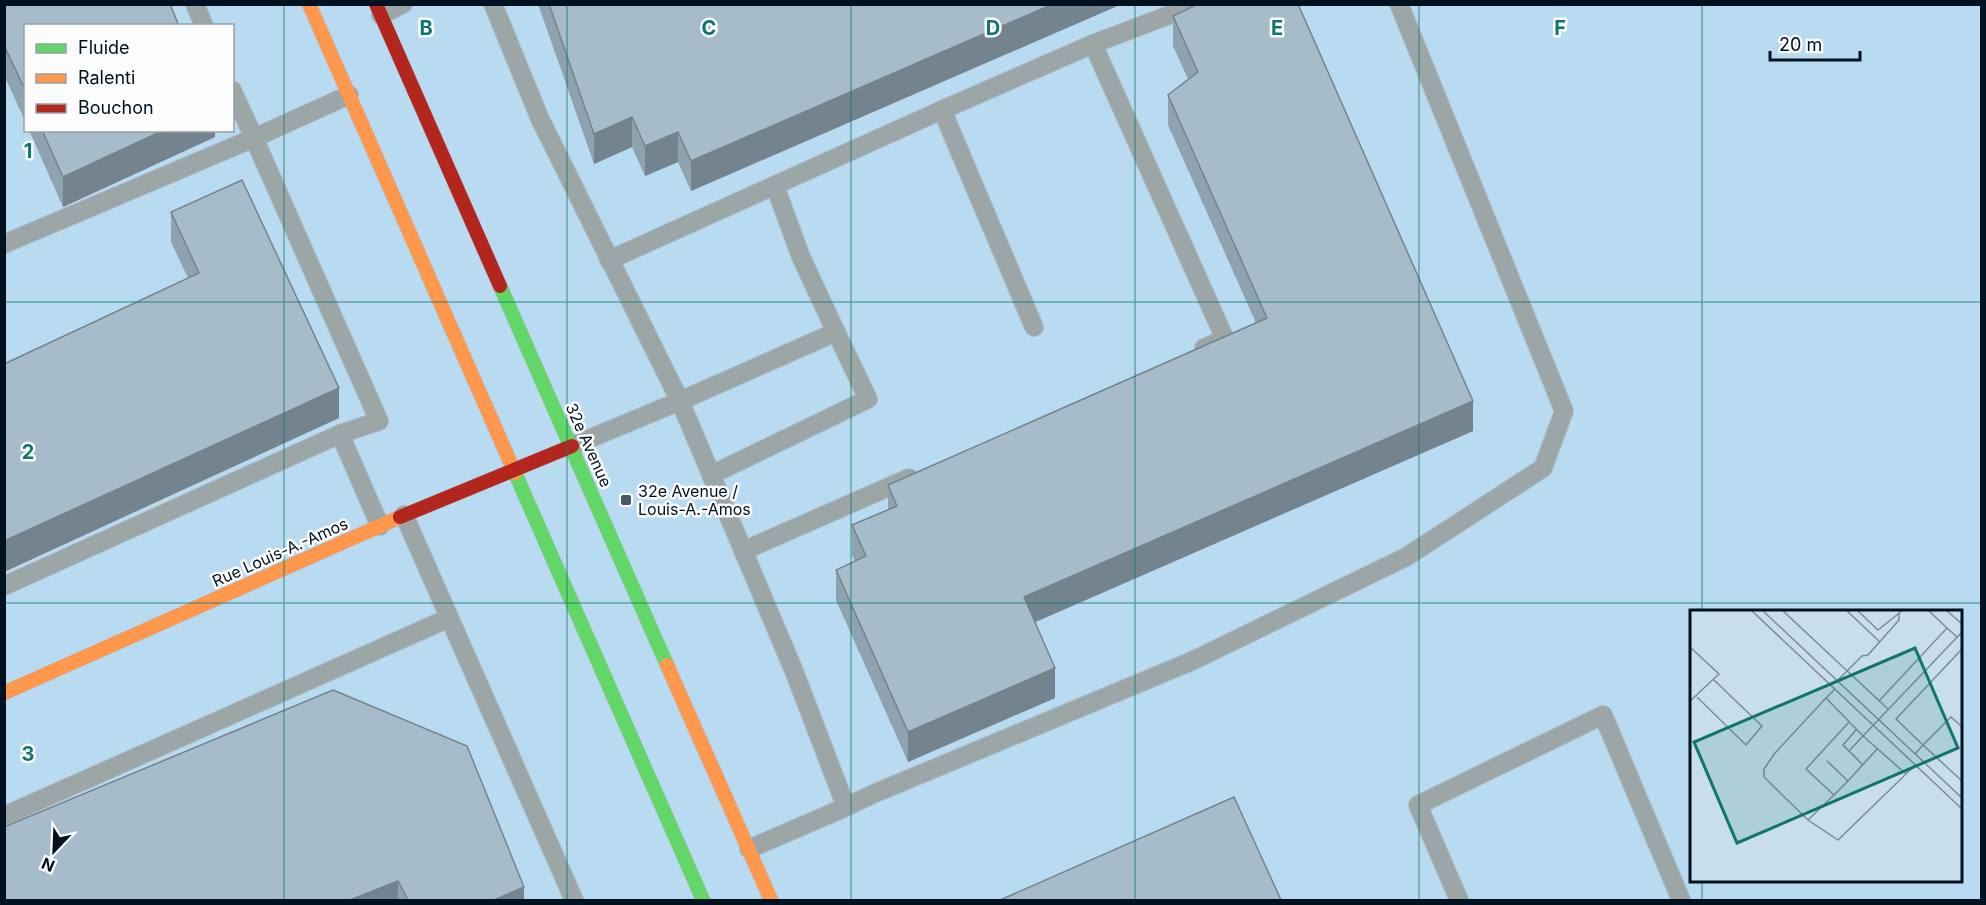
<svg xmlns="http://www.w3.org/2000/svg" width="1986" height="905" viewBox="0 0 1986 905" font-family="Inter,sans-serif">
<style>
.built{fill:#b9dbf1;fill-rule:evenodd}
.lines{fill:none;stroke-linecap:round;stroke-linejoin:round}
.lane-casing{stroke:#abbcca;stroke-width:20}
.fast-casing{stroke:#abbcca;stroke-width:15}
.slow-casing{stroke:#abbcca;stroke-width:15}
.jam-casing{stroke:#abbcca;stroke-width:15}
.lane{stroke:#9ca6a6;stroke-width:18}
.fast{stroke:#63d668;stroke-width:14}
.slow{stroke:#ff974d;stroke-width:14}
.jam{stroke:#b3261e;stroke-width:14}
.wall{fill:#8fa2af}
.shaded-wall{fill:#74848e}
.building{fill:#a6bccb;stroke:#74848e;stroke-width:1.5}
.grid{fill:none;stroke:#0f766e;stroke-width:1.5;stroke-opacity:0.55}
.poi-dot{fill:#465968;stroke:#fcfcfc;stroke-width:2}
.labels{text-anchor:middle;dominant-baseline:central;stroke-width:5;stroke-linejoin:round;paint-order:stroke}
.street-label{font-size:16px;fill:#001120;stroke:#fcfcfc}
.poi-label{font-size:16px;fill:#001120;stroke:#fcfcfc;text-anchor:start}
.inset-road{fill:none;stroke:#798c9b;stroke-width:1.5}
.view{fill:#0f766e;fill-opacity:0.15;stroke:#0f766e;stroke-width:3}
.inset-edge{fill:none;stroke:#001120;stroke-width:3}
.grid-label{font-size:20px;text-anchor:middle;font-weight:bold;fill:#0f766e;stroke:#fcfcfc;stroke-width:5;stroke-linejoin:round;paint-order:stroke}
</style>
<rect width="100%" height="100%" fill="#c9deed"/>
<path class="built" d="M5,5h1976v895h-1976zM26,26h206v104h-206zM1692,611h268v269h-268z"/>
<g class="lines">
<defs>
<g id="lane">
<path d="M195,4l9,22"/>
<path d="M493,4l47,115 140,282 156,-69 32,67 -157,76"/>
<path d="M381,15l22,-11"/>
<path d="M1093,44l105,-40"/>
<path d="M942,110l151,-66 132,295 -21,9"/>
<path d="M775,186l26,71 35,75"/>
<path d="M4,244l250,-106 -22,-48"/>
<path d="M609,260l333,-150 92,217"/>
<path d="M340,434l40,92"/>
<path d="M572,446l108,-45 114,270 52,136 -97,42"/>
<path d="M404,515l170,385"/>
<path d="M743,551l166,-73"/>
<path d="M4,586l336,-152 39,-13 -125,-283 95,-43"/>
<path d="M846,807l27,-13 319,-133 214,-104 137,-89 21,-57 -165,-407"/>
<path d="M4,816l445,-198"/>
<path d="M1459,900l-41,-95 185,-90 78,185"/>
</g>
<g id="fast">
<path d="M500,286l167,379"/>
<path d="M515,473l188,427"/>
</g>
<g id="slow">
<path d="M309,4l206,469"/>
<path d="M667,665l104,235"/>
<path d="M4,693l396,-176"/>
</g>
<g id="jam">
<path d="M376,4l124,282"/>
<path d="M400,517l172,-71"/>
</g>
</defs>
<use href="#lane" class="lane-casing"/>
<use href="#fast" class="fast-casing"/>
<use href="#slow" class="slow-casing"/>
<use href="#jam" class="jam-casing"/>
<use href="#lane" class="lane"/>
<use href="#fast" class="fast"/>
<use href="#slow" class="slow"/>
<use href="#jam" class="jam"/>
</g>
<g class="wall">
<path d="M4,4l22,22v97l-22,-48z"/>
<path d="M538,4h584l-431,187 -13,-29 -33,14 -13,-29 -38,17z"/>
<path d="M1173,16l300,415 -438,191 20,76 -147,64 -72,-162v-30l19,-9 -3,-6v-30l36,-15v-25l368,-162 -88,-198v-30l20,-16 -15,-33z"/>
<path d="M29,130h186v7l-152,70z"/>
<path d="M171,212l168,206 -335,154v-208l184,-86 -17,-36z"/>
<path d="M333,690l191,210h-520z"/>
</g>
<g class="shaded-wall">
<path d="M1053,4h69l-431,187v-30z"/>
<path d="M632,117v30l-38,17v-30z"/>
<path d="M164,130h51v7l-152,70v-30z"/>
<path d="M678,132v30l-33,14v-30z"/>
<path d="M339,388v30l-335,154v-31z"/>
<path d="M1473,401v30l-449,196v-30z"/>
<path d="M1055,668v30l-147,64v-30z"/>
<path d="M398,881v19h-48z"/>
<path d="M524,887v13h-30z"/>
</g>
<g class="building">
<path d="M4,4h166l9,22h-153v66l-22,-47z"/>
<path d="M549,4h504l-362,157 -13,-29 -33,14 -13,-29 -38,17z"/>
<path d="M1198,4h100l175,397 -449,196 31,71 -147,64 -72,-162 30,-14 -14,-31 45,-19 -9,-21 379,-167 -99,-223 30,-23 -25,-56z"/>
<path d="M42,130h122l-101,47z"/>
<path d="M242,180l97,208 -335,153v-177l195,-91 -28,-61z"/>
<path d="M333,690l134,56 57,141 -30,13h-86l-10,-19 -48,19h-346v-73z"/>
<path d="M1234,797l47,103h-281z"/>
</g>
<path class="grid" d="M284,4v896M567,4v896M851,4v896M1135,4v896M1419,4v896M1702,4v607M4,302h1978M4,603h1978M1702,880v20"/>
<rect class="poi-dot" x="620" y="494" width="12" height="12" rx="3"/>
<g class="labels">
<g class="street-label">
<text transform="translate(589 445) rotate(66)">32e Avenue</text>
<text transform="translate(280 552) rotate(-24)">Rue Louis-A.-Amos</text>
</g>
<g class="poi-label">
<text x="638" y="491">32e Avenue /<tspan x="638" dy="18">Louis-A.-Amos</tspan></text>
</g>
</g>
<g transform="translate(1690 610)">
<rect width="272" height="272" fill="#c9deed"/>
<path class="inset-road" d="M61,0l211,199M72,0l200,188M92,0l107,100M156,0l34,32M167,0l21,20 25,-20M238,0l19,18M256,0l16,14M0,37l29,27 -29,27M147,71l25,-25 6,-1 31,-35v-6M145,79l-9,9 37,38 99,-104M7,87l49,48 16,-19 -48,-46M136,88l-51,55 -11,16v8l44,43 26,-25M189,91l68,-73 10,9M272,117l-11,-10 -28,28 39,36M167,119l-14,16 6,6 14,-15 43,38 9,-9M159,141l14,14M225,144l8,-9 -27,-26 66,-70M137,151l21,20 30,-33M158,171l-14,14 -28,-26 43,-47M118,210l30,20 68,-66"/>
<path class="view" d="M225,38l43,100 -221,95 -43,-101z"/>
<rect width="272" height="272" class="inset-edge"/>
</g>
<g class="grid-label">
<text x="426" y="35">B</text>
<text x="709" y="35">C</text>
<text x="993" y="35">D</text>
<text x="1277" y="35">E</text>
<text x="1560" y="35">F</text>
<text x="28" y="158">1</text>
<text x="28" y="459">2</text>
<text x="28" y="761">3</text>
</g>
<rect width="1986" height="905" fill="none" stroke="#001120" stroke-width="12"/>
<rect x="24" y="24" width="210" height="108" fill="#fcfcfc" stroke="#979ea4" stroke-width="1.5"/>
<rect x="36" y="44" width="30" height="9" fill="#63d668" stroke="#979ea4" stroke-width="1.5"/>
<text x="78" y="54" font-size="18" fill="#001120">Fluide</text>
<rect x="36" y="74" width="30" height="9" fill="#ff974d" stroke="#979ea4" stroke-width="1.5"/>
<text x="78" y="84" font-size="18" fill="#001120">Ralenti</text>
<rect x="36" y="104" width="30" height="9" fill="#b3261e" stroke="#979ea4" stroke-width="1.5"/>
<text x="78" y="114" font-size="18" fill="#001120">Bouchon</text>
<g transform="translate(54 851) rotate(203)" stroke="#fcfcfc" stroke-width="4.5" paint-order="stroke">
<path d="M0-4.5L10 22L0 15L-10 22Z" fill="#001120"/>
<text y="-9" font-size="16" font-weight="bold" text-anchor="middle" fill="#001120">N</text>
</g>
<path d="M1770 51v9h90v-9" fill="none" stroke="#001120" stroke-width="3"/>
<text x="1779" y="51" font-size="18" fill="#001120" stroke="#fcfcfc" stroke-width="4.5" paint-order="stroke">20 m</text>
</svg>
